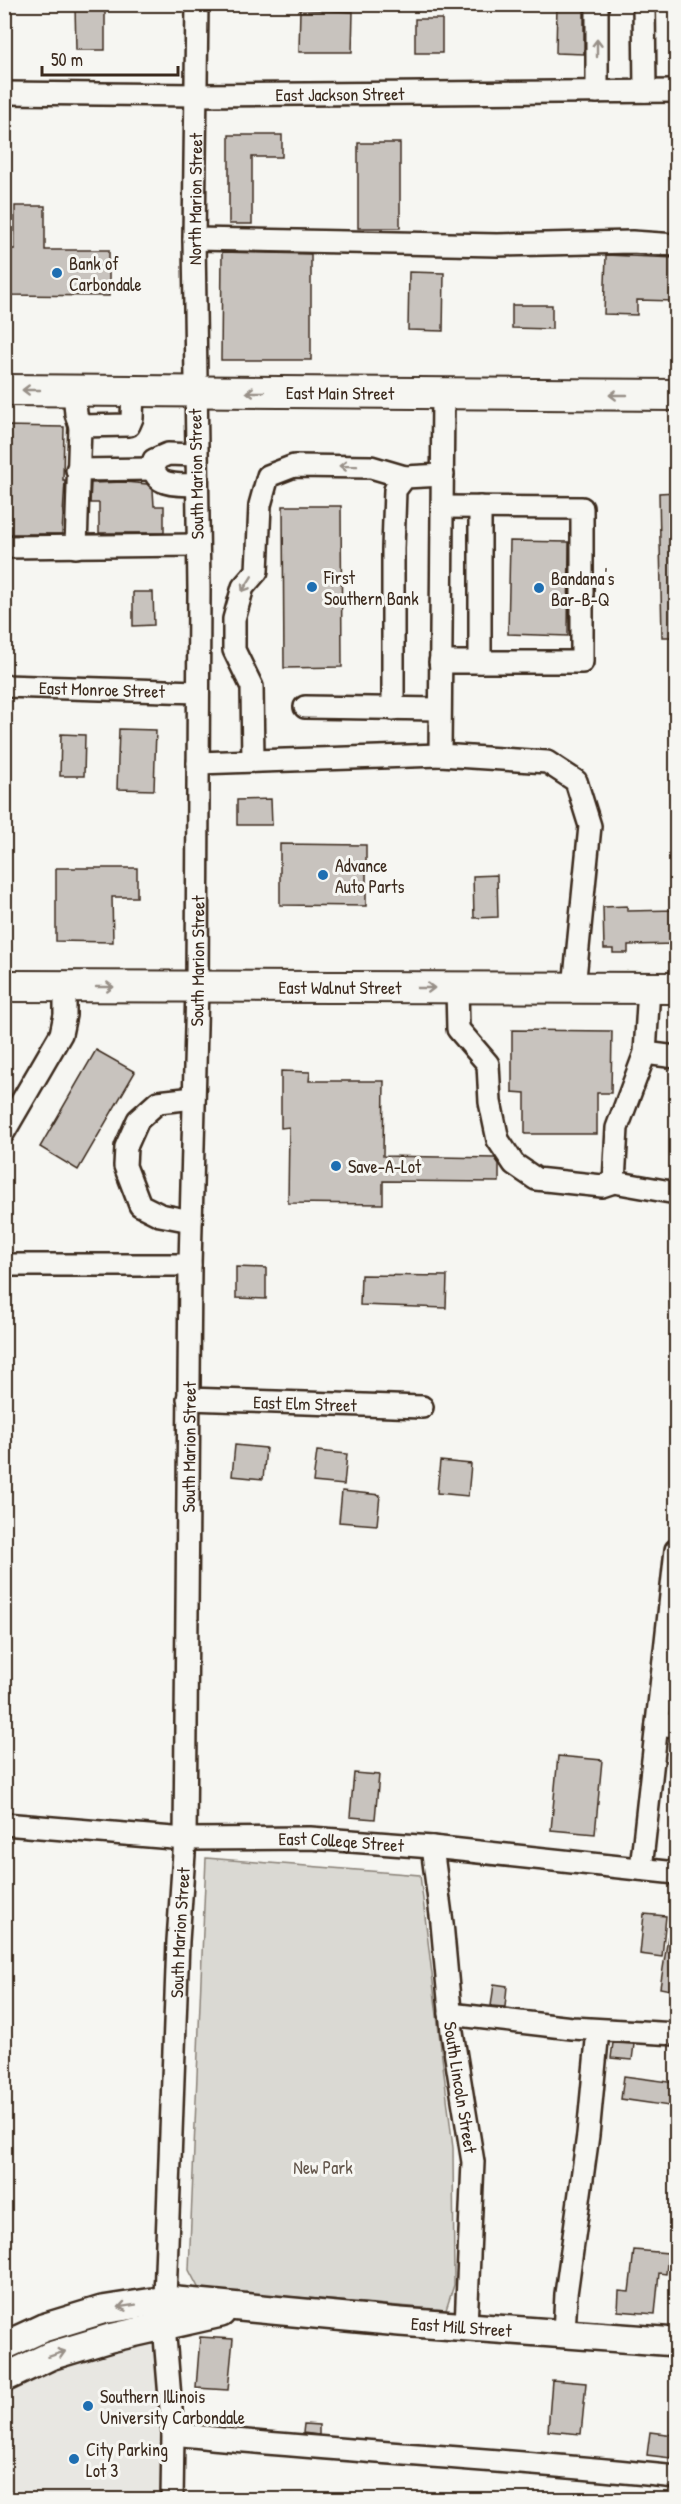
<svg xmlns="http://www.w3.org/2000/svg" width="681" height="2504" viewBox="0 0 681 2504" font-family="'Patrick Hand',sans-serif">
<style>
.built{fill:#e8e7e2}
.green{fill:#dad9d3;stroke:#8a8278;stroke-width:1.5}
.building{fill:#c8c3be;stroke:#3b2a1e;stroke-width:1.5}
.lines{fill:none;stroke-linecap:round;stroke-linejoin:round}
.minor-casing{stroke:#3b2a1e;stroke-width:26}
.major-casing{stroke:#3b2a1e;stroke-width:32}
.highway-casing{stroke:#3b2a1e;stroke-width:34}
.minor{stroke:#f6f6f2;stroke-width:21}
.major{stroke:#f6f6f2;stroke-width:27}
.highway{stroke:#f6f6f2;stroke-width:30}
.oneway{stroke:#989088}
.poi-dot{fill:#1f6fb2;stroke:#f6f6f2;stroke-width:2}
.labels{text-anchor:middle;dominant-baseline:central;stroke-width:6;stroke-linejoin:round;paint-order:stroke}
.street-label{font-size:18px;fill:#3b2a1e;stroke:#f6f6f2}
.poi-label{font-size:18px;fill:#3b2a1e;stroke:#f6f6f2;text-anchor:start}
.park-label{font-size:18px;fill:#63564b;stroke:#f6f6f2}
</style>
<rect width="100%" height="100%" fill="#f6f6f2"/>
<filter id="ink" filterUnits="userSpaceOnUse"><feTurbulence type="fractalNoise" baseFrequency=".0167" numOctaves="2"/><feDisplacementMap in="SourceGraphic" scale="12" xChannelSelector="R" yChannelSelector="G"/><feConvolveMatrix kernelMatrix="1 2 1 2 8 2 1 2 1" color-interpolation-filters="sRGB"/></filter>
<g filter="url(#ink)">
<path class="built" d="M164,2325l8,174 -167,1v-122z"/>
<path class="green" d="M206,1858l214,17 33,273 1,137 -8,25 -247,-21 -10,-19z"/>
<g class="building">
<path d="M557,4h27v50l-28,-1z"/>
<path d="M75,6h30v44h-29z"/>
<path d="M300,9l53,3 -1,40h-53z"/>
<rect x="415" y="19" width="27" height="34"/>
<path d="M229,135h53v22h-30v67h-23z"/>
<rect x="358" y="143" width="42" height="85"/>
<path d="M15,206h30v44h64v46l-105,-1v-46h11z"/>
<path d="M222,252l89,2v106h-90z"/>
<path d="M606,255l70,3v43l-39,-1v15l-33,-1z"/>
<path d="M409,272l35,1 -1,58 -35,-1z"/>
<path d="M512,305h40v24l-40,-1z"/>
<path d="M4,426l60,1 -1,53h2l-3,54h-58z"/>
<path d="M125,482l22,2 6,6 1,16h10v27h-65v-30h-9l1,-20z"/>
<path d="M676,492v145h-14l-3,-144z"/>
<path d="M283,506h58l1,161 -58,1z"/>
<path d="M510,541l59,1 -1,94 -60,-2z"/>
<path d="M133,592h20l1,33 -21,1z"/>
<path d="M119,729l37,1 -2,60 -37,-1z"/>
<path d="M61,734l24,1 -1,41h-24z"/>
<path d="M271,799l1,26h-35v-25z"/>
<path d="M280,844l86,1v61l-86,-1z"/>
<path d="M56,868h81v29h-25l1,45 -57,-1z"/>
<path d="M497,875l1,42 -24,1 -1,-42z"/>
<path d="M627,906v5l49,-1v34l-48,1v8h-15v-4h-9l-1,-42z"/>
<path d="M512,1030l100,1 -1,62h-14v41h-72v-41l-13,-1z"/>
<path d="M96,1050l39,22 -57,98 -38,-23z"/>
<path d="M281,1071l29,1 -1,9h75l-1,75 112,2 4,6v18l-116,-1v23l-95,-1 1,-76 -8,1z"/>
<path d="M236,1267l30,1v31l-30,-1z"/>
<path d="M361,1275l86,1 -1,32 -86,-3z"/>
<path d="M235,1445l31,3 -3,31 -31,-3z"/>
<path d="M317,1451l30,3 -3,31 -31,-3z"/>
<path d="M440,1461l31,3 -3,32 -31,-3z"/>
<path d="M342,1491l38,4 -3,30 -38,-3z"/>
<path d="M558,1756l44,4 -7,74 -44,-4z"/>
<path d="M354,1773l25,2 -4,44 -25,-2z"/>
<path d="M644,1914l22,2 -4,41 -22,-3z"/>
<path d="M668,1937h8v54l-16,-3z"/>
<path d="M494,1984l13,2 -2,21 -14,-1z"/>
<path d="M613,2043l21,1 -2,16 -21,-2z"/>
<path d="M624,2076l52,7v24l-55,-8z"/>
<path d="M634,2250l34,3 -2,21 -7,-1 -4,41 -37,-3 1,-20 10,1z"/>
<path d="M200,2337l33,2 -5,51 -32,-2z"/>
<path d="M552,2380l34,3 -5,51 -33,-3z"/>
<path d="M304,2424l15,1v10l-16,-2z"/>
<path d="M650,2432l24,3 -3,23 -24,-3z"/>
</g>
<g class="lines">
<defs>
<g id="minor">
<path d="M597,4v88"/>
<path d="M644,4l1,87"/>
<path id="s1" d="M4,93l193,2 479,-4"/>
<path d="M194,239l303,6 135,-3 44,3"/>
<path d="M74,391l2,23 4,12 49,-1 3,-7 1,-27"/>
<path d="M443,393l-3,362 107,7 29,19 14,45 -16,162"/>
<path d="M196,455l-28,-1 -14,6c-3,28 22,24 42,25"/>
<path d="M77,470l76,-1"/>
<path d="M480,507v155"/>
<path d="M4,547l194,-2"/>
<path d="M76,547l4,-121"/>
<path d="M440,662h142v-154l-140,-1"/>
<path id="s2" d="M4,686l194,6"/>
<path d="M305,707l134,2"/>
<path d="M393,709v-160l2,-59 10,-13 38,-2"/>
<path d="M253,761l-1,-74 -18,-37v-31l9,-32 14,-16 3,-66 8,-29 26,-10 77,1 34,10"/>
<path d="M198,763l242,-8"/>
<path d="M457,988l1,41 30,35 2,38 8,38 16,24 22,15 66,7 12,-4 3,-54 28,-75 4,-65"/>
<path d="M645,1053l31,4"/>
<path d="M4,1132l57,-98 4,-19v-29"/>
<path d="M614,1182l62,11"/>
<path d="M191,1221l-31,-6 -20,-10 -15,-39 1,-19 12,-27 20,-18 36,-4"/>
<path d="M4,1265h186"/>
<path id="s3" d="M188,1399l234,8"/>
<path d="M657,1724l19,2"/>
<path id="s4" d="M4,1824l181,15 125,-1 122,9 244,26"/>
<path id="s5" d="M432,1847l10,76 10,109 21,130 -7,164"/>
<path d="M641,1869l35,-319"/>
<path d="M450,2014l122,14 104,6"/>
<path d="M564,2334l2,-40 22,-159 10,-105"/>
<path d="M173,2434c167,18 336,25 503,43"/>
<path id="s6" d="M172,2500l1,-66 -9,-109 14,-384 7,-102 5,-574 7,-278 2,-398 -5,-350 3,-235"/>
</g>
<g id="major">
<path id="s7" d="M4,2346l39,-18 59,-18 64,-10 234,22 276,20"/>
<path d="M4,2378l46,-22 60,-18 111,-25"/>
</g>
<g id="highway">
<path id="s8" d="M4,390l672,5"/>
<path id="s9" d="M4,986l672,2"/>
</g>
</defs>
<use href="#minor" class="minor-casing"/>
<use href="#major" class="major-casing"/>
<use href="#highway" class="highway-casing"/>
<use href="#minor" class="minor"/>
<use href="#major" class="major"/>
<use href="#highway" class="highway"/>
</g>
<defs><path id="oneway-shaft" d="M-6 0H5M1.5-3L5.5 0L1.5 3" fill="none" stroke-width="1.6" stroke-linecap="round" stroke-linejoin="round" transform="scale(1.5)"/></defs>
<g class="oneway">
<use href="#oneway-shaft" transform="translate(597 48) rotate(-90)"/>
<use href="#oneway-shaft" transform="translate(31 390) rotate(-180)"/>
<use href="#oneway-shaft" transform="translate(255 392) rotate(-180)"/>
<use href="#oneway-shaft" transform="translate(618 395) rotate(-180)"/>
<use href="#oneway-shaft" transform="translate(348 466) rotate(-179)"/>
<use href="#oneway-shaft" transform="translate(247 584) rotate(122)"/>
<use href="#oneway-shaft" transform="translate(105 987)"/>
<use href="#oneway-shaft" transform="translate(426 988)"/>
<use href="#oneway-shaft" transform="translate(127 2306) rotate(171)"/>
<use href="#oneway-shaft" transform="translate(57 2354) rotate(-18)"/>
</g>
</g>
<g class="poi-dot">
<circle cx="57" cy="273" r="6"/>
<circle cx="312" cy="587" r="6"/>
<circle cx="539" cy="588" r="6"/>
<circle cx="323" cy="875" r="6"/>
<circle cx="336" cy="1166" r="6"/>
<circle cx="88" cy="2406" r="6"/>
<circle cx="74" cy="2459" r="6"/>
</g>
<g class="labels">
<g class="street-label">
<text stroke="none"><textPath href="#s1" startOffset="336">East Jackson Street</textPath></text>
<text stroke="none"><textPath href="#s6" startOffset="2302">North Marion Street</textPath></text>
<text stroke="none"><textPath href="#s8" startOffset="336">East Main Street</textPath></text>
<text transform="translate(196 474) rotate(-91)">South Marion Street</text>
<text stroke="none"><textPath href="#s2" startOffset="98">East Monroe Street</textPath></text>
<text stroke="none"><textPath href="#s6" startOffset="1540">South Marion Street</textPath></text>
<text stroke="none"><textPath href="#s9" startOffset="336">East Walnut Street</textPath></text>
<text stroke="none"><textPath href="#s3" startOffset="117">East Elm Street</textPath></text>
<text stroke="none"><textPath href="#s6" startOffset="1054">South Marion Street</textPath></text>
<text stroke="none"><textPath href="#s4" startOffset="338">East College Street</textPath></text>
<text stroke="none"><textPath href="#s6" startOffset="568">South Marion Street</textPath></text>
<text stroke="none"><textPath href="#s5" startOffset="242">South Lincoln Street</textPath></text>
<text stroke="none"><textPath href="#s7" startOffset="466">East Mill Street</textPath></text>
</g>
<g class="poi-label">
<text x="69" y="263">Bank of<tspan x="69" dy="21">Carbondale</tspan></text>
<text x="324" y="577">First<tspan x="324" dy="21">Southern Bank</tspan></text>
<text x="551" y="578">Bandana's<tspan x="551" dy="21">Bar-B-Q</tspan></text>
<text x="335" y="865">Advance<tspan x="335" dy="21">Auto Parts</tspan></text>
<text x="348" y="1166">Save-A-Lot</text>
<text x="100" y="2396">Southern Illinois<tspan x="100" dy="21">University Carbondale</tspan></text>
<text x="86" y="2449">City Parking<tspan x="86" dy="21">Lot 3</tspan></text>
</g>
<g class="park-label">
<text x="323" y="2167">New Park</text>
</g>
</g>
<rect width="681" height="2504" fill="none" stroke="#f6f6f2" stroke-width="24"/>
<rect x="12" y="12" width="657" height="2480" fill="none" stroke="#3b2a1e" stroke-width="2" filter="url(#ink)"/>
<path d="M42 66v9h136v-9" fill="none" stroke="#3b2a1e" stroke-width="3"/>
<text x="51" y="66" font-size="18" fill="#3b2a1e" stroke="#f6f6f2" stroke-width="4.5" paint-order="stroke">50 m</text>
</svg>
